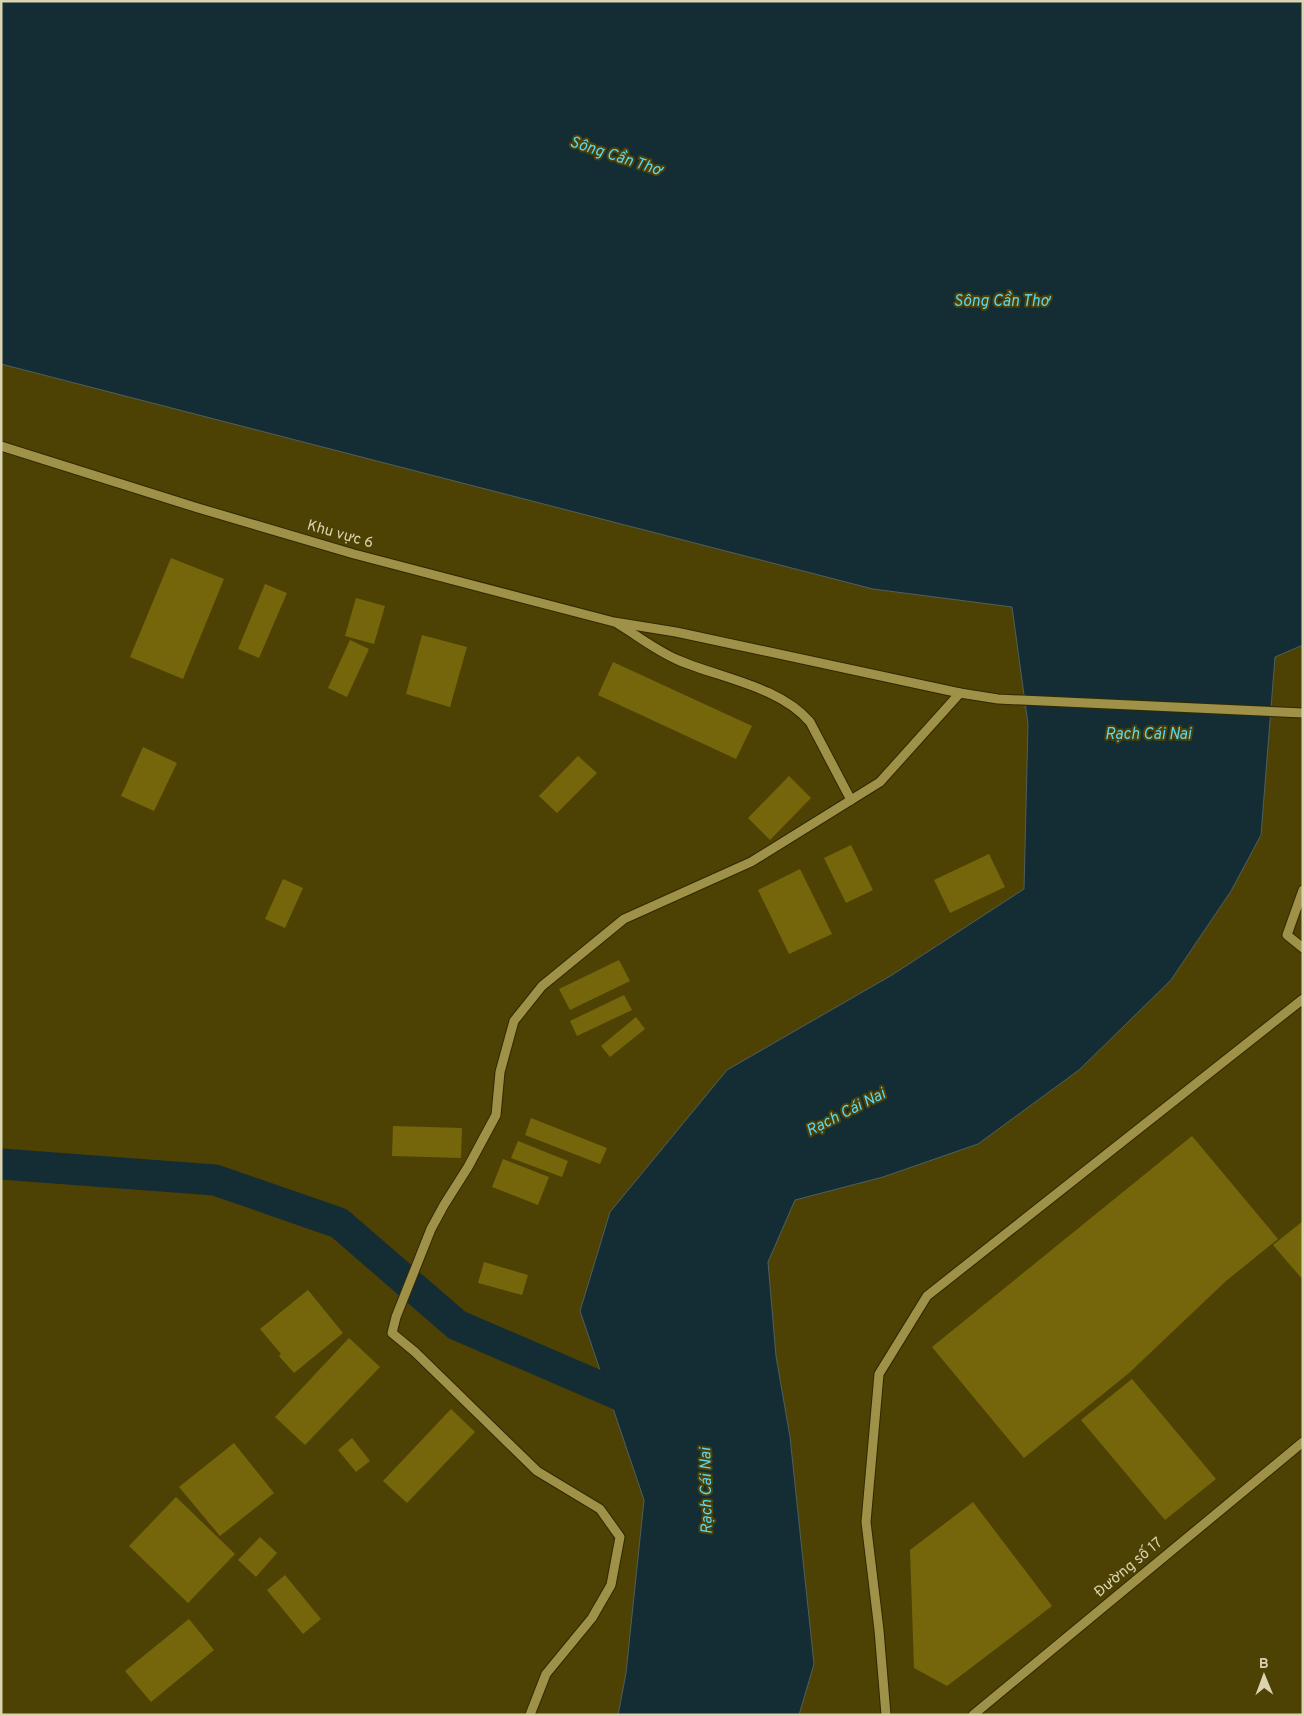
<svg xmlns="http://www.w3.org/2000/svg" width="1304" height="1716" viewBox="0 0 1304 1716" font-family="Overpass,sans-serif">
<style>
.water{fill:#142d35;stroke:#4f5f5a}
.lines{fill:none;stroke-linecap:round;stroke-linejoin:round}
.canal{stroke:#142d35;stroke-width:31}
.building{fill:#76660b}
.minor-casing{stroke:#302901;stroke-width:11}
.minor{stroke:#9f9148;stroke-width:9}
.labels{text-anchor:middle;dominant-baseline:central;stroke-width:4;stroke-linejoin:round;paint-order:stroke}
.street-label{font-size:15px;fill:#dad4b0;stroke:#4d4204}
.water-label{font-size:16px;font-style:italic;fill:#58d7f8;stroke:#4d4204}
</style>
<rect width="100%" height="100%" fill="#4d4204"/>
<path class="water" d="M1,1h1302v644l-28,12 -14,178 -30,56 -60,89 -92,90 -101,74 -95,33 -88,23 -27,62 8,94 14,81 24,227 -15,51h-181l8,-42 18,-173 -64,-189 30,-99 117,-142 165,-95 132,-86 4,-165 -16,-117 -139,-18 -872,-225z"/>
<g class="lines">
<path class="canal" d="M1,1164l214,16 124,43 118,102 188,81"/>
</g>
<g class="building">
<path d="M171,558l53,21 -41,100 -53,-22z"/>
<path d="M265,584l22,9 -28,65 -21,-9z"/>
<path d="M356,598l29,8 -11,38 -29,-8z"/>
<path d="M422,635l45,12 -17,60 -44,-13z"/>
<path d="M350,640l19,9 -22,48 -19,-9z"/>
<path d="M613,662l139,64 -16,33 -138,-64z"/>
<path d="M143,747l34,16 -23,48 -33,-15z"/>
<path d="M578,756l19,17 -40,40 -18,-17z"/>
<path d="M789,776l22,22 -41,42 -22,-22z"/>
<path d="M851,845l22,45 -27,13 -22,-45z"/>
<path d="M989,854l16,33 -55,26 -16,-33z"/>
<path d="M800,869l32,65 -43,20 -31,-64z"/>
<path d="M283,879l20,9 -18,40 -20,-9z"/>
<path d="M619,960l11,21 -60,29 -11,-21z"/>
<path d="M624,995l8,15 -55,26 -7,-15z"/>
<path d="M636,1017l9,12 -35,28 -9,-11z"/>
<path d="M531,1118l76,30 -7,16 -75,-29z"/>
<path d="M393,1126l69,2 -1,30 -69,-2z"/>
<path d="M1192,1136l86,103 -52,42 -97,92 -105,85 -92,-111z"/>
<path d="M518,1141l50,20 -6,16 -51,-19z"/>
<path d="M503,1159l46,18 -11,28 -46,-18z"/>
<path d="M1303,1221v59l-30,-35z"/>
<path d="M484,1262l44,13 -6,20 -44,-12z"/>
<path d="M308,1290l35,43 -49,40 -15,-17 2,-2 -21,-25z"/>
<path d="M349,1338l31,29 -75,78 -30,-28z"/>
<path d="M1132,1379l84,100 -51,41 -84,-100z"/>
<path d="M451,1409l24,23 -68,71 -24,-22z"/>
<path d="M352,1438l18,23 -14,11 -18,-22z"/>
<path d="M234,1443l40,50 -54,43 -41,-49z"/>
<path d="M176,1497l59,57 -47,49 -59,-57z"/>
<path d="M973,1502l79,104 -105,80 -33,-18 -4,-118z"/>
<path d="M260,1537l17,16 -21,24 -18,-17z"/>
<path d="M285,1575l36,44 -18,15 -36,-44z"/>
<path d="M189,1619l25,31 -63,52 -26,-31z"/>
</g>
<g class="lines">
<defs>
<g id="minor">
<path d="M1,446l197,62 156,46 260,68 62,10 284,61 38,6 305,14"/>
<path d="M618,624c20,12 39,27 60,36 42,18 101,26 132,62l41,78"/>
<path d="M1303,890l-16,45 16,13"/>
<path d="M530,1715l16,-41 46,-56 19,-33 9,-48 -20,-28 -63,-38 -122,-119 -23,-19 4,-16 35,-88 13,-24 24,-38 28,-52 4,-43 14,-51 28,-35 82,-67 127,-57 129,-80 80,-89"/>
<path d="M886,1715l-7,-85 -13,-108 13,-148 48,-78 376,-297"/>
<path d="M973,1715l330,-273"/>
</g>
</defs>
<use href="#minor" class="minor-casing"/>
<use href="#minor" class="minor"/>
</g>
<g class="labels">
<g class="street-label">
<text transform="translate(340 535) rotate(16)">Khu vực 6</text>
<text transform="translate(1129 1568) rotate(-40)">Đường số 17</text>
</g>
<g class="water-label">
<text transform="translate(616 157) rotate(18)">Sông Cần Thơ</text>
<text x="1002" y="302">Sông Cần Thơ</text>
<text x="1148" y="735">Rạch Cái Nai</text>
<text transform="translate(846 1113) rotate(-27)">Rạch Cái Nai</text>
<text transform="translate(707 1491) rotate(-91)">Rạch Cái Nai</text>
</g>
</g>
<rect width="1304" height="1716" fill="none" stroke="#dad4b0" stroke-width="5"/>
<g transform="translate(1264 1676) rotate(359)" stroke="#4d4204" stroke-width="4" paint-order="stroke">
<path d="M0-4L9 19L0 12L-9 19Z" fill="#dad4b0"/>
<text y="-8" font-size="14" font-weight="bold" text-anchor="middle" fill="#dad4b0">B</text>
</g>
</svg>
